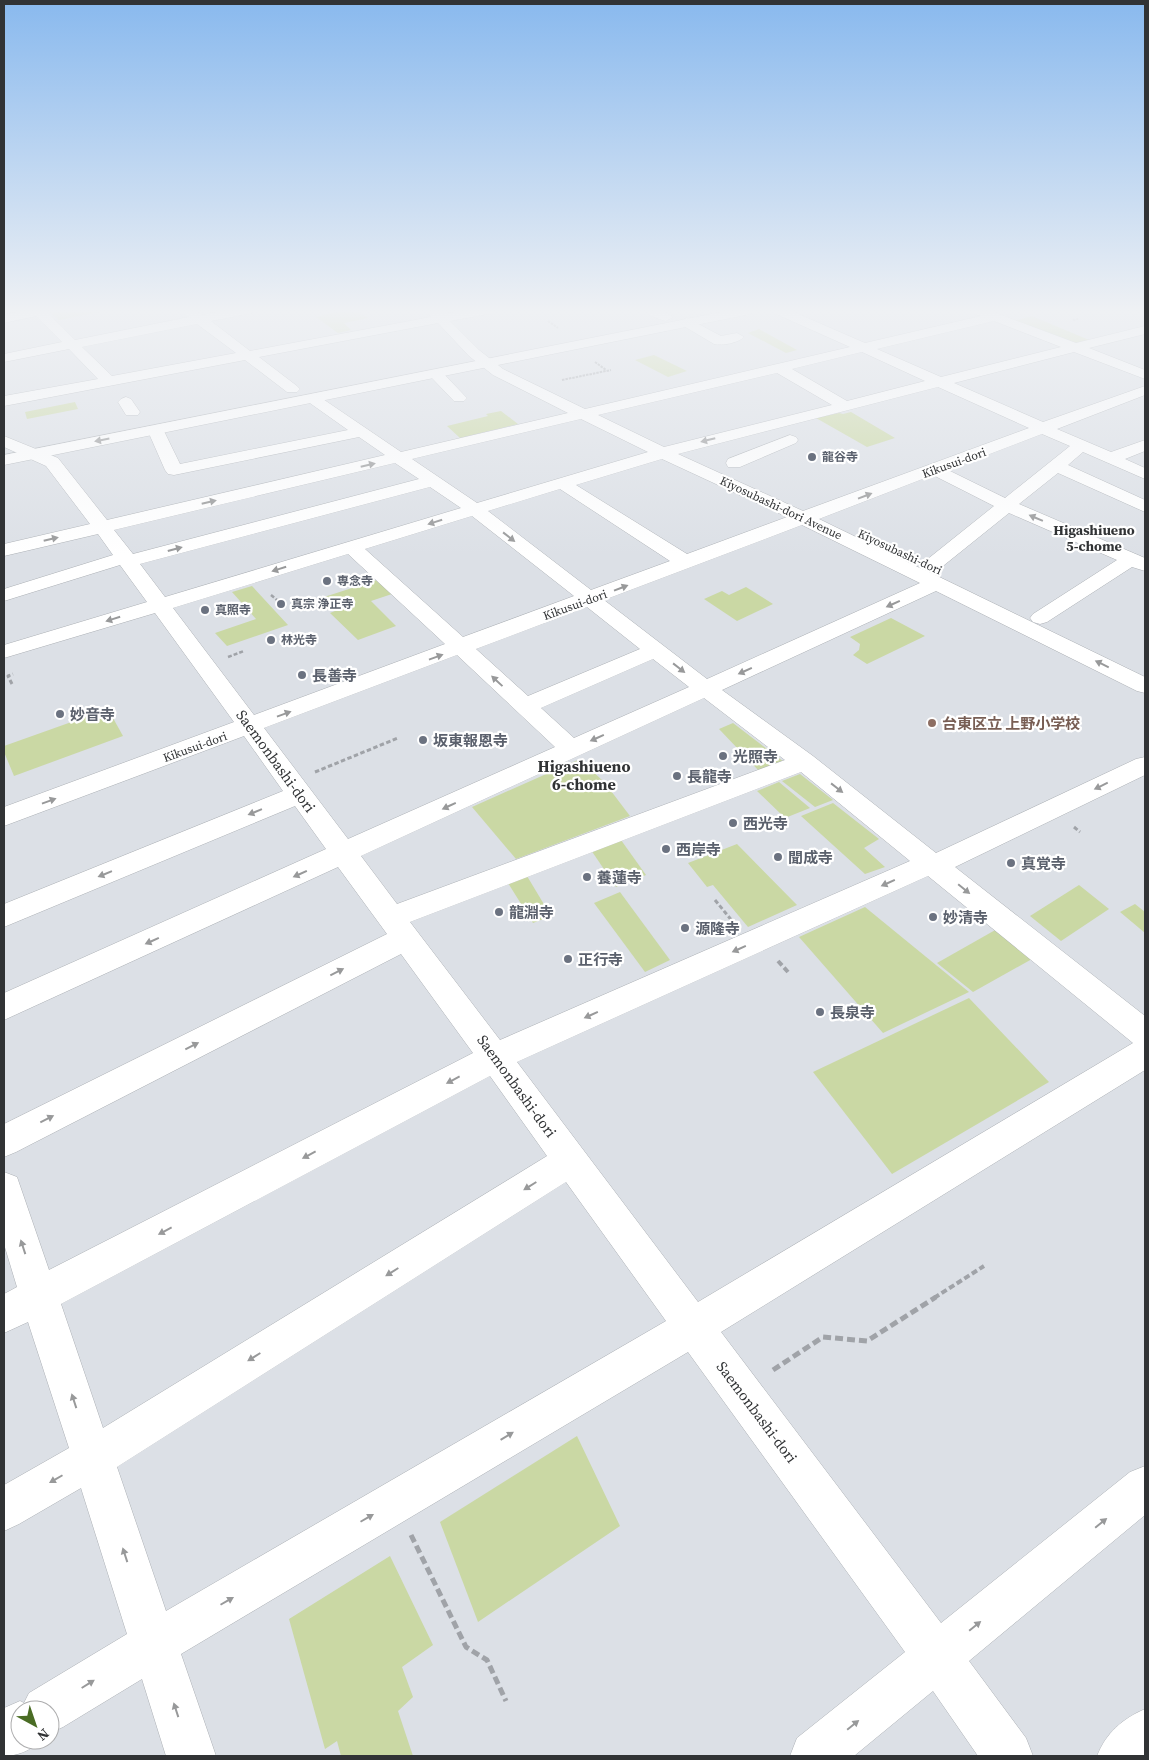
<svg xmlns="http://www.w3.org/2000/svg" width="1149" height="1760" viewBox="0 0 1149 1760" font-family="'Source Serif 4','Noto Sans JP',serif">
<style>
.green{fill:#cad8a4}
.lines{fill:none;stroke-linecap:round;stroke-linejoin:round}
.minor-casing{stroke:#acb0b5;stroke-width:1}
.major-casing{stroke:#acb0b5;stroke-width:1}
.path-far4{stroke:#a0a3a8;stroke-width:2;stroke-dasharray:2.5 1;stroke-linecap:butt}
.path-far3{stroke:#a0a3a8;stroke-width:2.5;stroke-dasharray:4 2;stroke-linecap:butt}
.path-far2{stroke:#a0a3a8;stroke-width:3;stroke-dasharray:4.5 2.5;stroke-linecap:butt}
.path-far1{stroke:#a0a3a8;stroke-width:4;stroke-dasharray:6 3;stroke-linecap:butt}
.path{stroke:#a0a3a8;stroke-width:5;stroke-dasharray:8 4;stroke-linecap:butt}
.minor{fill:#fff;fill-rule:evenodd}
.major{fill:#fff;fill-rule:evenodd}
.oneway{fill:#98999a}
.worship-dot{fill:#6b7280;stroke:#fff;stroke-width:2}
.education-dot{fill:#8d6e63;stroke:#fff;stroke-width:2}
.labels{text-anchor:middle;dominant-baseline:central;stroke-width:4.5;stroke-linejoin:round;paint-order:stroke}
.far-worship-label{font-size:12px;font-weight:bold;fill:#5b616d;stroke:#fff;text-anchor:start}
.far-street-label{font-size:12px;fill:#313335;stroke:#fff}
.far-neighbourhood-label{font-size:14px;font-weight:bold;fill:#313335;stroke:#fff}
.worship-label{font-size:15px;font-weight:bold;fill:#5b616d;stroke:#fff;text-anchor:start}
.education-label{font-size:15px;font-weight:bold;fill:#785e54;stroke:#fff;text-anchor:start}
.street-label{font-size:15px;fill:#313335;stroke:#fff}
.neighbourhood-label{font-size:16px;font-weight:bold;fill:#313335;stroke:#fff}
</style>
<rect width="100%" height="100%" fill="#dce0e6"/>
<g class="green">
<path d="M48,310h62l-51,10z"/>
<path d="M333,310h22l13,8 -24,5 7,7 -13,3 -22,-16 20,-5z"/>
<path d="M1032,316l57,24 -14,4 -62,-23z"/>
<path d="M759,329l38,21 -11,3 -38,-20z"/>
<path d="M654,355l33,16 -19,6 -33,-17z"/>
<path d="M75,402l3,7 -51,10 -2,-7z"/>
<path d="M501,411l17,13 -58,14 -13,-12 41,-10 -2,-2z"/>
<path d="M851,412l44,26 -28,9 -51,-29 23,-5 4,1z"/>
<path d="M380,579l15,14 -24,8 25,25 -38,14 -28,-27 5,-2 -14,-13z"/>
<path d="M252,586l36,39 -61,21 -12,-13 41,-14 -24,-27z"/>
<path d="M746,587l27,17 -36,17 -33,-22 18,-8 7,4z"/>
<path d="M891,618l34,18 -58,28 -14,-9 6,-5 1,-6 -10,-7z"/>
<path d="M108,709l15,27 -109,40 -10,-24v-6z"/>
<path d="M733,723l51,39 -25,9 -40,-42z"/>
<path d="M580,759l25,24 25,33 -114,43 -44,-52z"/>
<path d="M800,774l33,26 -18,7 -33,-26z"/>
<path d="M779,782l31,26 -25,10 -28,-27z"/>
<path d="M833,803l46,36 -15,9 21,19 -20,7 -64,-58z"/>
<path d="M621,840l25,35 -30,12 -25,-37z"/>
<path d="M737,844l60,61 -49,22 -35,-42 -6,2 -19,-24z"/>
<path d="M527,876l24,40 -18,7 -25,-40z"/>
<path d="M1079,885l30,24 -48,32 -31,-25z"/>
<path d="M620,892l50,68 -25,12 -51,-69z"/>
<path d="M1135,904l10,8v21l-25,-21z"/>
<path d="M865,907l104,85 -86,41 -84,-96z"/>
<path d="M997,929l35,30 -59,33 -36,-29z"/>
<path d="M969,998l80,84 -157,92 -79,-102z"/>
<path d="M577,1436l43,90 -142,96 -38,-100z"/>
<path d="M390,1556l43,89 -31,22 11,30 -15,14 15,45h-72l-4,-15 -12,8 -36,-130z"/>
</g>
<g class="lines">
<defs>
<g id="minor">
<path d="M27,310h18l30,30 114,-23 -6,-5 2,-2h10l7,5 26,-5h25l-1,3 -41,8 39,30 181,-34 -5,-7h13l5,4 24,-4h26l-1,3 -43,8 29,29 24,19 82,40 265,-62 -76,-34 -1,-3h16l76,33 116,-27 -9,-3 -1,-3h17l88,33 69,-17v8l-56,14 56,22v9l-71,-27 -120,31 89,39 102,-36v9l-88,34 54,23 34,-12v11l-20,8 20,9v11l-62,-27 -15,13 77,35v12l-87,-39 -39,31 126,54v13l-13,-4 -85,55 -7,2 -7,-2 -3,-4 3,-4 84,-54 -108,-47 -71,57 -7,2 -6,-2 220,107v16l-8,-2 -201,-100 -214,99 91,66 123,97 200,-94 9,-2v18l-190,92 190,149v54l-424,262 220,291 189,-151 15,-6v49l-176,146 57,77 7,18h-55l-45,-65 -79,65h-64l7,-18 108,-86 -217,-300 -507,302 35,102h-50l-24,-77 -79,48 -13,6v-23h-30v30h19c-7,11 -23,16 -35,16v-48l16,-7 4,2 5,-10 98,-59 -46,-146 -62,36 -15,7v-46l65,-37 -41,-126 -24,11v-39l13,-7 -13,-43v-72l13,5 32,93 424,-217 -72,-99 -385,198 -12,5v-33l383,-190 -49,-67 -334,153v-27l322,-144 -31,-43 -291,121v-23l279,-113 -39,-55 -240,90v-19l230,-85 -79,-109 -151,45v-13l143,-43 -27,-37 -116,36v-12l109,-34 -15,-21 -94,22v-12l86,-20 -44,-58 -42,-19v-11l54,22 49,62 278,-65 -26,-18 -185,38 -6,-1 -3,-4 -18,-41 2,-3h12l2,3 17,35 168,-34 -41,-29 -3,-3 3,-3h10l84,57 167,-39 -75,-38 -24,-19 -31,-33 -179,34 38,29 3,3 -3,3h-10l-42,-32 -241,46v-10l94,-17 -29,-30 -65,13v-8l58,-12 -26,-26 -32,7v-8zM994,321l67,26 -120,30 -64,-28zM197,324l39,29 -124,23 -30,-29zM862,352l63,29 -78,20 -55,-32zM777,373l55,32 -168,42 -66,-32zM938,387l91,41 -226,83 -125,-57zM581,419l67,33 -171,51 -65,-44zM1042,434l28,12 -65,52 -57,-28zM662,459l125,58 -100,37 -111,-69zM395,463l24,16 -286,75 -19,-24zM933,475l61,31 -70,56 -3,4 3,4 -105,-51zM430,487l31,21 -296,89 -25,-33zM560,489l110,72 -79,29 -103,-79zM472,516l102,80 -111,41 -98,-88zM802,525l118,58 -213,96 -103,-79zM348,554l97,90 -191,71 -81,-107zM587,607l53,42 -112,47 -52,-47zM457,655l98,92 -207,92 -84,-111zM653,659l36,28 -115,51 -33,-30zM704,698l81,62 -388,144 -36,-48zM801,772l109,89 -410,179 -90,-118zM928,876l205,167 -435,259 -181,-240zM490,1076l57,80 -444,272 -42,-124zM566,1182l100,139 -500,290 -49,-144z"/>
<path d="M645,310h16l12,7 -7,4c-7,-2 -18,-5 -21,-11z"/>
<path d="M687,318l34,18 16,-3 7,4c-6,6 -22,9 -30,7l-32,-19 -2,-3z"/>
<path d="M436,370l5,1 23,24 3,3 -3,3h-10l-23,-24 -2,-3 2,-3z"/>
<path d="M126,397l5,2 9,13 -2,3h-12l-8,-13 3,-3z"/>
<path d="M790,435l6,2 2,3 -2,3 -56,24h-12l-2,-4 2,-4z"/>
<path d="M1145,1709v47h-48c9,-23 25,-37 48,-47z"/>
</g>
<path id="major" d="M732,310h24l-6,4 -746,151v-10z"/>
</defs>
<use href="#minor" class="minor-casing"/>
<use href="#major" class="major-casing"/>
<g class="path-far4">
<path d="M1073,320l5,-1"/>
<path d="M548,321l10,7"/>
<path d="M595,362l11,8"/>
<path d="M562,380l49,-10"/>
</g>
<g class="path-far3">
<path d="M271,595l6,5"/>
<path d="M228,657l16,-6"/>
</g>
<g class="path-far2">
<path d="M12,684l-4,-8 5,-2"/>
<path d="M315,772l83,-34"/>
<path d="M1074,827l6,5"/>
<path d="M715,900l18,22"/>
</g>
<g class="path-far1">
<path d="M778,961l10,11"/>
<path d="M934,1298l50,-32"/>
</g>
<g class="path">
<path d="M773,1370l50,-33 44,4 69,-44"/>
<path d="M411,1535l55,112 21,13 19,41"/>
</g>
<use href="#minor" class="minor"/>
<use href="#major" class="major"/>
</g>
<defs><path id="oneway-solid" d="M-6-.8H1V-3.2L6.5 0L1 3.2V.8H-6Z" transform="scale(1.25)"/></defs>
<g class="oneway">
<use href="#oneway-solid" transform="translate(102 440) rotate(169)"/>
<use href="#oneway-solid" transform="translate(708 440) rotate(166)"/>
<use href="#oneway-solid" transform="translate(368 465) rotate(-13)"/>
<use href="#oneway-solid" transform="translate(865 496) rotate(-21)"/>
<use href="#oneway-solid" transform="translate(209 502) rotate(-13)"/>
<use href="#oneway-solid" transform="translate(1036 518) rotate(-157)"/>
<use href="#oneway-solid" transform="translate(435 522) rotate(163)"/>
<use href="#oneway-solid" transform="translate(509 537) rotate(38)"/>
<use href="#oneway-solid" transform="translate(51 539) rotate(-13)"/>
<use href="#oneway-solid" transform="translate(175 549) rotate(-15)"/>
<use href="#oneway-solid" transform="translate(279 569) rotate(163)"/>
<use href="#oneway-solid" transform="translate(621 588) rotate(-21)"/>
<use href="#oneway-solid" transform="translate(893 604) rotate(156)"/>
<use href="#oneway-solid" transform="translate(113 619) rotate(163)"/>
<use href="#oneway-solid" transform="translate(436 657) rotate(-20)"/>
<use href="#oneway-solid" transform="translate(1102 664) rotate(-154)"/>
<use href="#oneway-solid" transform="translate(679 668) rotate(38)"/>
<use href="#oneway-solid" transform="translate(745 671) rotate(156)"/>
<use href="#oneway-solid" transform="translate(497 681) rotate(-137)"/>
<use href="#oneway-solid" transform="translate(284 714) rotate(-20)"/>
<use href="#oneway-solid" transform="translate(597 738) rotate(156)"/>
<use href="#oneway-solid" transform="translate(1101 786) rotate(154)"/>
<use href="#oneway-solid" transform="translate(837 788) rotate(38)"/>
<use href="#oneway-solid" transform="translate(49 801) rotate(-20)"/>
<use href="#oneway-solid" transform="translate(449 806) rotate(155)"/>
<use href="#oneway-solid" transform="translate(255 812) rotate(158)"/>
<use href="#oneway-solid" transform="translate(105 874) rotate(158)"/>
<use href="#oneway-solid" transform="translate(300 874) rotate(156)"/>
<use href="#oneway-solid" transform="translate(888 883) rotate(156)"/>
<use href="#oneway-solid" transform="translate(964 889) rotate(39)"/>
<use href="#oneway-solid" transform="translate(152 941) rotate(156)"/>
<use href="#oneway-solid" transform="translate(739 949) rotate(156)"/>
<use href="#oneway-solid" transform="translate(337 972) rotate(-27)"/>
<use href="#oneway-solid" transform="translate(591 1015) rotate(156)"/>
<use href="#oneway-solid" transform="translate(192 1046) rotate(-27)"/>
<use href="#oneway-solid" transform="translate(453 1080) rotate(152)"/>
<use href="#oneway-solid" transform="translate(47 1119) rotate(-27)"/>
<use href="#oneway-solid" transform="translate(309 1155) rotate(152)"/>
<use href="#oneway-solid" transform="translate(530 1186) rotate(148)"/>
<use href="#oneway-solid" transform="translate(165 1231) rotate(152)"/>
<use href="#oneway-solid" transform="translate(23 1247) rotate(-108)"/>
<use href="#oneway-solid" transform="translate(392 1272) rotate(148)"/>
<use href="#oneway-solid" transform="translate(254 1357) rotate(148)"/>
<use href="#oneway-solid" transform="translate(74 1401) rotate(-108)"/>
<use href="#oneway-solid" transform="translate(507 1436) rotate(-31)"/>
<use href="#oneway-solid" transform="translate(56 1479) rotate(150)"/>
<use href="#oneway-solid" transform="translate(367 1518) rotate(-30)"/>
<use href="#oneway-solid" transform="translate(1101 1523) rotate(-39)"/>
<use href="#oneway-solid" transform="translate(125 1555) rotate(-108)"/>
<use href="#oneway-solid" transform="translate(227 1601) rotate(-30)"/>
<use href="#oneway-solid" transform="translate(975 1626) rotate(-39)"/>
<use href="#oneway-solid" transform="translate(88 1684) rotate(-32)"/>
<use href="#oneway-solid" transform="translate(176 1710) rotate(-108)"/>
<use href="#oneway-solid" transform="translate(853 1725) rotate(-39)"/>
</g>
<linearGradient id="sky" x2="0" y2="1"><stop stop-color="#89b9ee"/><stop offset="0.56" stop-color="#eff1f4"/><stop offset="1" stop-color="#eff1f4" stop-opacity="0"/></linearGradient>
<rect width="1149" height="556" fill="url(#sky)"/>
<g class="worship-dot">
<circle cx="812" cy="457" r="5"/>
<circle cx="327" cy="581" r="5"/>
<circle cx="281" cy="604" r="5"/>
<circle cx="205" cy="610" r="5"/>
<circle cx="271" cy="640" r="5"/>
<circle cx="302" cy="675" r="5"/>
<circle cx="60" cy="714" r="5"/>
<circle cx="423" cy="740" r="5"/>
<circle cx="723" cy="756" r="5"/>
<circle cx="677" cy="776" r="5"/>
<circle cx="733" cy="823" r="5"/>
<circle cx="666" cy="849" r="5"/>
<circle cx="778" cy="857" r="5"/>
<circle cx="1011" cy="863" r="5"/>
<circle cx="587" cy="877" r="5"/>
<circle cx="499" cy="912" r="5"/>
<circle cx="933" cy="917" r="5"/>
<circle cx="685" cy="928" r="5"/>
<circle cx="568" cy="959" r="5"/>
<circle cx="820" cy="1012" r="5"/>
</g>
<circle class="education-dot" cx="932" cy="723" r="5"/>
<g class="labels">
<g class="far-worship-label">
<text x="822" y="457">龍谷寺</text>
<text x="337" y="581">専念寺</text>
<text x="291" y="604">真宗 浄正寺</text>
<text x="215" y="610">真照寺</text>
<text x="281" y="640">林光寺</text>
</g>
<g class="far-street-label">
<text transform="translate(954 463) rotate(-20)">Kikusui-dori</text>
<text transform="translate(781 508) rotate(25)">Kiyosubashi-dori Avenue</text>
<text transform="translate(900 552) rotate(25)">Kiyosubashi-dori</text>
<text transform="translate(575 605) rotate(-20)">Kikusui-dori</text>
<text transform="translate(195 747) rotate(-20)">Kikusui-dori</text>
</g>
<g class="far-neighbourhood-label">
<text x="1094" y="530">Higashiueno<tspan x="1094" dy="16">5-chome</tspan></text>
</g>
<g class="worship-label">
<text x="312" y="675">長善寺</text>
<text x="70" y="714">妙音寺</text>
<text x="433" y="740">坂東報恩寺</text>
<text x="733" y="756">光照寺</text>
<text x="687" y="776">長龍寺</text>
<text x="743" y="823">西光寺</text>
<text x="676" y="849">西岸寺</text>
<text x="788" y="857">聞成寺</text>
<text x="1021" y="863">真覚寺</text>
<text x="597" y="877">養蓮寺</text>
<text x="509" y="912">龍淵寺</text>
<text x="943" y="917">妙清寺</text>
<text x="695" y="928">源隆寺</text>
<text x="578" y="959">正行寺</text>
<text x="830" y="1012">長泉寺</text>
</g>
<g class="education-label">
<text x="942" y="723">台東区立 上野小学校</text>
</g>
<g class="street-label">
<text transform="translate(276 761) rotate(54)">Saemonbashi-dori</text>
<text transform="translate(517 1086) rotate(54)">Saemonbashi-dori</text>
<text transform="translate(757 1412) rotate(53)">Saemonbashi-dori</text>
</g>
<g class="neighbourhood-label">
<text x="584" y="766">Higashiueno<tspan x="584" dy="18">6-chome</tspan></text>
</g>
</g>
<rect width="1149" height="1760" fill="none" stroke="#313335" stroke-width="10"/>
<g transform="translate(35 1725) rotate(140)"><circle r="24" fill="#ffffff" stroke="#adadae"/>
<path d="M0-4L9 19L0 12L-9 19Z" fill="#4a6c24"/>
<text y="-8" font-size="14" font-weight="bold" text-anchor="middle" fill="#313335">N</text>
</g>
</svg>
